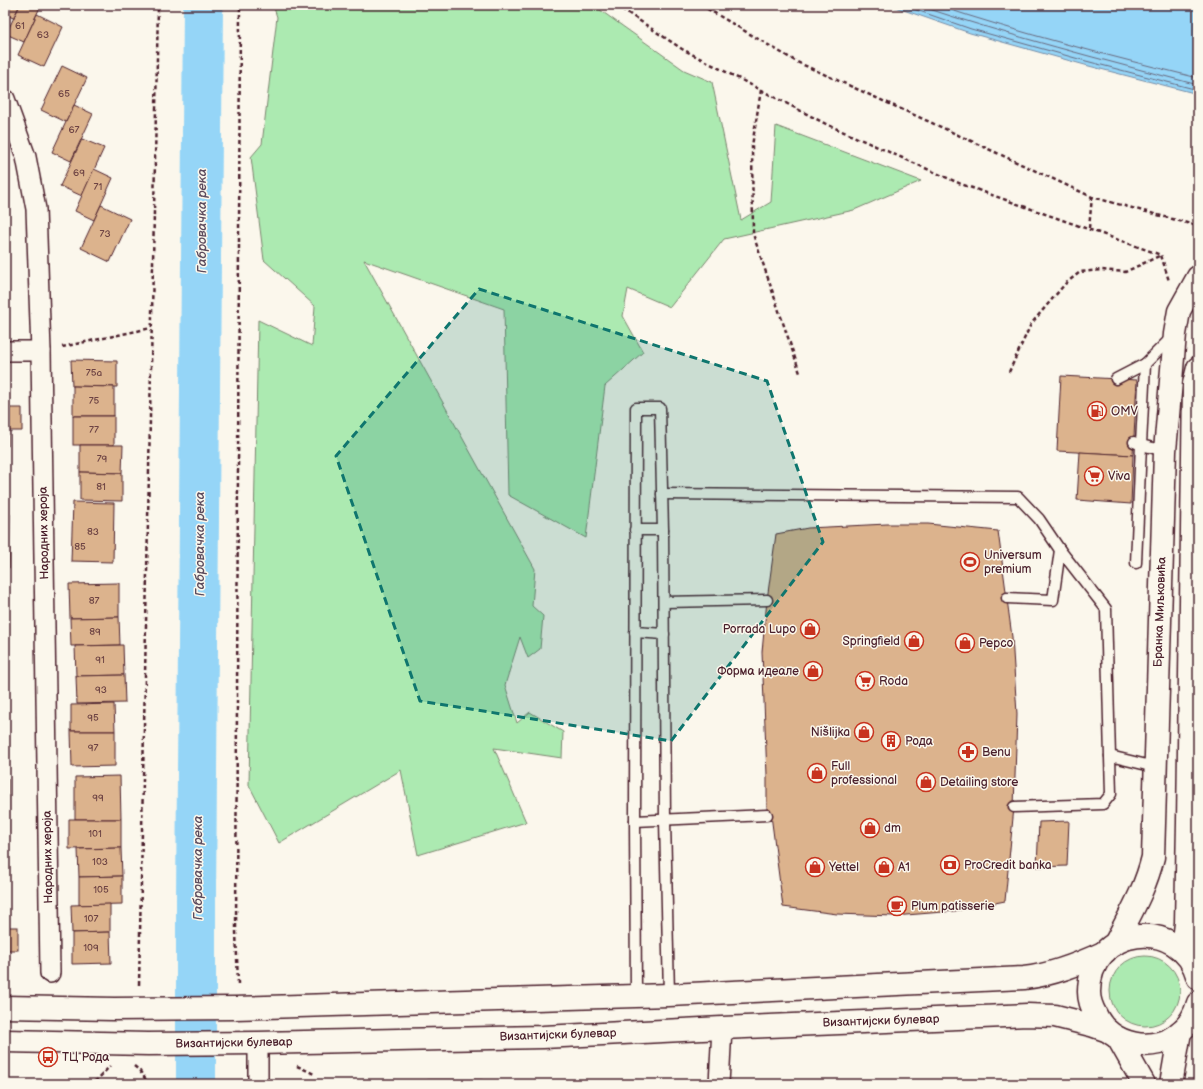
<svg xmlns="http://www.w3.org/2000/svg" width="1203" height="1089" viewBox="0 0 1203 1089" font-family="'Balsamiq Sans',sans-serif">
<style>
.green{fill:#aceab1;stroke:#7b846e}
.water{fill:#95d5f7;stroke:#778ca5}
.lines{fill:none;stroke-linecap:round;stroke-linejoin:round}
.shore{stroke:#68687d;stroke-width:1}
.river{stroke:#95d5f7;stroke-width:40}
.building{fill:#dcb38d;stroke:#4a1f2b}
.lane-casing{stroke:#4a1f2b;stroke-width:13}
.street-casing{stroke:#4a1f2b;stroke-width:22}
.secondary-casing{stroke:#4a1f2b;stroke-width:25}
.path{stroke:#4a1f2b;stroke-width:2.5;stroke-dasharray:4 3;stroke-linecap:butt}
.lane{stroke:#fbf7ec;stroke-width:10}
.street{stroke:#fbf7ec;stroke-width:19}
.secondary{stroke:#fbf7ec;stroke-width:22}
.marked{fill:#0f766e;fill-opacity:0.2;stroke:#0f766e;stroke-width:3;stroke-dasharray:8 5;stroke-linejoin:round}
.labels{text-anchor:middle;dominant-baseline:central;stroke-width:3;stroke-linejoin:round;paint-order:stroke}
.number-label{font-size:10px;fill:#6e4444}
.poi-label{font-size:12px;fill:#4a1f2b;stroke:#fbf7ec;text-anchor:start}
.street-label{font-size:12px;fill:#4a1f2b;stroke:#fbf7ec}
.water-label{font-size:13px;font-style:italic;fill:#5d4c5e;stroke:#fbf7ec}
</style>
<rect width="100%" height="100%" fill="#fbf7ec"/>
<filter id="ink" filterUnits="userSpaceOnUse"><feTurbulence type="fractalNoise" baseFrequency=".025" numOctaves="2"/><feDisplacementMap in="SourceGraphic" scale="8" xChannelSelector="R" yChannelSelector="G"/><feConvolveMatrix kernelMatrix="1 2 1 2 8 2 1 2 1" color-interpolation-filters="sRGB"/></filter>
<g filter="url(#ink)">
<g class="green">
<path d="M273,5h320l91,65 28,12 29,138 30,-18 5,-76 145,55 -67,29 -130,29 -54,68 -42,-18 -5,27 20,36 -38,34 -19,152 -78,-43 -4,-186 -140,-49 171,309 -3,37 11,10 -3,33 -12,9 -8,-21 -15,48 12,38 13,-11 33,20 -1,26 -68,-10 32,74 -108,33 -17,-85 -122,73 -30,-58 9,-465 54,26 3,-40 -51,-46 -13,-103 11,-13 15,-127z"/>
<circle cx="1145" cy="991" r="35"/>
</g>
<path class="water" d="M889,5h309v89l-113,-29 -115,-32z"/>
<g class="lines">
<g class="shore">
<path d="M902,5l69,24 115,32 112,29"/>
<path d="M917,5c92,31 187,55 281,80"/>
<path d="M936,5c86,29 174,51 262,73"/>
</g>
<path class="river" d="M196,1084v-182l7,-897"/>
</g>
<g class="building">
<path d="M5,5h15l-7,13 -8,-4z"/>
<path d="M20,5h21l-17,37 -18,-8z"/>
<path d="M37,14l26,13 -19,40 -26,-12z"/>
<path d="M62,66l25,12 -21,44 -25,-12z"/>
<path d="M74,105l19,9 -22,47 -19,-9z"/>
<path d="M82,139l22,9 -22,48 -22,-10z"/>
<path d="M94,169l19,9 -19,42 -19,-9z"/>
<path d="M101,205l29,14 -20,43 -29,-14z"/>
<path d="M71,360l46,1v26l-45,-1z"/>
<path d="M1061,376l76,4 -4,75 -76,-4z"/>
<path d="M5,386h2v22h15v23h-14v15h-3z"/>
<path d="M73,386l41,1v29h-41z"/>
<rect x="73" y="416" width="41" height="29"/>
<path d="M80,445h43l-1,28 -42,-1z"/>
<path d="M1080,452l53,3 -2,49 -54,-4z"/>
<path d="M80,472l42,1v28l-42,-1z"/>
<path d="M73,502l41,1 -1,59 -42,-1z"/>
<path d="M5,514h5l-1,54h-4z"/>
<path d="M887,524h41l70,7 14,106 5,77 -3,93 -9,94 -50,10 -61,5 -57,-2 -54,-7 -12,-92h-4v-40l-5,-123 5,-52 9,-66 32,-6z"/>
<path d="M119,583v34l-49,1 -1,-34z"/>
<path d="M119,617l1,28 -49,1 -1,-28z"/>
<path d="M123,645l1,30 -48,1 -1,-30z"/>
<path d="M124,675l1,28 -48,1 -1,-28z"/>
<path d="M114,704l1,27h-44v-26z"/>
<path d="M71,731h44v35l-43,1z"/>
<path d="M120,776l1,43h-46v-42z"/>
<rect x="5" y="779" width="3" height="53"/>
<path d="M69,819h52v29l-52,1z"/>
<path d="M1069,821l-2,45 -30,1 2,-45z"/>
<path d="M121,848l1,28 -43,1 -1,-28z"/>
<path d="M122,876v28l-43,1v-28z"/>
<path d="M110,904v28l-38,1 -1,-28z"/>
<rect x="5" y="927" width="13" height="23"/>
<path d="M110,932l1,31 -39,1v-31z"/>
<rect x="428" y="1080" width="54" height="4"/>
</g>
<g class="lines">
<defs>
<g id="lane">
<path d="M1116,379l29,-15"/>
<path d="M1134,442l7,3 -5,118"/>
<path d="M1165,451l-24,-6 4,-81 27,-27"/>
<path d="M662,494l356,3 21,22 21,31 46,59 5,185 -8,10 -89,3"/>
<path d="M635,530h28"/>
<path d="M1007,598l46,2 7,-50"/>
<path d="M664,602l103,-2"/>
<path d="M635,632l29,2"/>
<path d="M1110,756l45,11"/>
<path d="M635,821l132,-6"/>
<path d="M636,995l-1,-174 1,-413h24l3,122 2,290 4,175"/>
</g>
<g id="street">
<path d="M5,99l21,58 10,52 5,142 9,622"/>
<path d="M5,351h36"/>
<path d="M258,1084v-41"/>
<path d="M719,1084l3,-56"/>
</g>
<g id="secondary">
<path d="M1115,944c15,-30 30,-54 38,-87l12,-406 10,-117 4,-23 19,-34"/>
<path d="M1183,950l3,-27 2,-100 6,-439 4,-16"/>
<path d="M1198,978c-18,-64 -109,-52 -109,14 0,8 3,16 7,23 14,31 60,40 85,16 9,-7 14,-17 17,-28"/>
<path d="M5,1007l109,2 121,-1 434,-13 355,-17c28,-3 55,-14 81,-26"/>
<path d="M1118,1038l26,46"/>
<path d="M5,1041l143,3 110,-1 285,-6 179,-9 305,-13 28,1 36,9 17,6"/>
<path d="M1171,1084l9,-52"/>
</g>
</defs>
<use href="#lane" class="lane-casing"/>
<use href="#street" class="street-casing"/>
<use href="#secondary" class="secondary-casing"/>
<g class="path">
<path d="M616,5l66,44 144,75 135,60 200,71"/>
<path d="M701,5l96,57 146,66 149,69 106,29"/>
<path d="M761,90l-9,56 1,88 47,139"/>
<path d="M1089,228l3,-31"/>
<path d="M62,347l89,-19"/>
<path d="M1009,372l22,-48 34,-40 15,-12 22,-2 23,2 36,-17 8,26"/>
<path d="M238,984l-2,-53 4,-926"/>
<path d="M139,985l19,-980"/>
<path d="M134,1066l5,4 10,14"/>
<path d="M297,1066l17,8"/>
<path d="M88,1084l9,-4 13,-14"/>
</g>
<use href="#lane" class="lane"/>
<use href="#street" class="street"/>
<use href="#secondary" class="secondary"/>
</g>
</g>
<path class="marked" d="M479,289l288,92 56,161 -152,199 -251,-40 -84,-245z"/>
<defs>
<symbol id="fuel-ring" viewBox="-11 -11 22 22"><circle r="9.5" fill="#fbf7ec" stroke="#c8321e" stroke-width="1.5"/><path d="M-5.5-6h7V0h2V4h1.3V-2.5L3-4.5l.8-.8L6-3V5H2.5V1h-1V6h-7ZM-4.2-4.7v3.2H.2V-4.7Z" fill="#c8321e"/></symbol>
<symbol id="supermarket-ring" viewBox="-11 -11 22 22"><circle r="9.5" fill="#fbf7ec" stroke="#c8321e" stroke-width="1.5"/><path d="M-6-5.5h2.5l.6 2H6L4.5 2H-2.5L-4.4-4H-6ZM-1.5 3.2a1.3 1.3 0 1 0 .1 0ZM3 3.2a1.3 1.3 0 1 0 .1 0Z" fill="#c8321e"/></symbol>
<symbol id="stadium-ring" viewBox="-11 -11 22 22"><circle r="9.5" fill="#fbf7ec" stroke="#c8321e" stroke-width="1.5"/><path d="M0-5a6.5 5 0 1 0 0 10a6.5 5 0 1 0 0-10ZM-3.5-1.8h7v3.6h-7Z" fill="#c8321e"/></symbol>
<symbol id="shop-ring" viewBox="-11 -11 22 22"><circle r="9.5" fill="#fbf7ec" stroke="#c8321e" stroke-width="1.5"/><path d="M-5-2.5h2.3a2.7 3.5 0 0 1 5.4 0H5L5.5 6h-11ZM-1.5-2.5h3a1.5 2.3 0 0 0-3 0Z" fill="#c8321e"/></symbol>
<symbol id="building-ring" viewBox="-11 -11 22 22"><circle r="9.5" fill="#fbf7ec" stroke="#c8321e" stroke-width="1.5"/><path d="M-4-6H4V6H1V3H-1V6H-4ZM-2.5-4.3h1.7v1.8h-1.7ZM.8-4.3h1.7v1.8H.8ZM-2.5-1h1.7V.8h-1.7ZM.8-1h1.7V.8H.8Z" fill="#c8321e"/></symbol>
<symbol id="pharmacy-ring" viewBox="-11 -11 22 22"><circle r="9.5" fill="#fbf7ec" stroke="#c8321e" stroke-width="1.5"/><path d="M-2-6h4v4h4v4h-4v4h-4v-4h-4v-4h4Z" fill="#c8321e"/></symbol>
<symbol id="bank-ring" viewBox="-11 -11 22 22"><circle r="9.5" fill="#fbf7ec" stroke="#c8321e" stroke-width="1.5"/><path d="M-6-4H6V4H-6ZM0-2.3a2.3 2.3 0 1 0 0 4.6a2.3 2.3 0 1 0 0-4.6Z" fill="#c8321e"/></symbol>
<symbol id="cafe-ring" viewBox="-11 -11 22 22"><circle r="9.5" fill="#fbf7ec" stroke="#c8321e" stroke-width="1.5"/><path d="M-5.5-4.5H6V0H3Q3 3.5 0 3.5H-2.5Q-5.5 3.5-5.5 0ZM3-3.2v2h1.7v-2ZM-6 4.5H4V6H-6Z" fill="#c8321e"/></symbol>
<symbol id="bus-ring" viewBox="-11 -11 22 22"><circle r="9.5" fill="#fbf7ec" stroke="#c8321e" stroke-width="1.5"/><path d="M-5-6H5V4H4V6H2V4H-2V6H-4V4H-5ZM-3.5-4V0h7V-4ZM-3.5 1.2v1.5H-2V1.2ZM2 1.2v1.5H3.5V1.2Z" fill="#c8321e"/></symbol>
</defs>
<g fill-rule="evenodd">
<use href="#fuel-ring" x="1086" y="400" width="22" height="22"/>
<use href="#supermarket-ring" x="1083" y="465" width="22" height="22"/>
<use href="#stadium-ring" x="959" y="551" width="22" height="22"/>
<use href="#shop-ring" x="799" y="618" width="22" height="22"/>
<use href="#shop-ring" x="903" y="630" width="22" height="22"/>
<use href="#shop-ring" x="954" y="632" width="22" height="22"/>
<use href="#shop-ring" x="802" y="660" width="22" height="22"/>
<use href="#supermarket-ring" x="854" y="670" width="22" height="22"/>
<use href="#shop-ring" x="853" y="721" width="22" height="22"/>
<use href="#building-ring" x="880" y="730" width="22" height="22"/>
<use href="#pharmacy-ring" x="957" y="741" width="22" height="22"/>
<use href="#shop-ring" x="806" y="762" width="22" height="22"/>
<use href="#shop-ring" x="915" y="771" width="22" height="22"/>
<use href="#shop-ring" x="859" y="817" width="22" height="22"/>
<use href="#bank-ring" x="939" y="854" width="22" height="22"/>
<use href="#shop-ring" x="804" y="856" width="22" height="22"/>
<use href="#shop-ring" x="873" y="856" width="22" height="22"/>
<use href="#cafe-ring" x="886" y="895" width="22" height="22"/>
<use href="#bus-ring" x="37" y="1046" width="22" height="22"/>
</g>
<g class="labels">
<g class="number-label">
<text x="20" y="26">61</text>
<text x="43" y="35">63</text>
<text x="64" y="94">65</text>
<text x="74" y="130">67</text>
<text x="79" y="173">69</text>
<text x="98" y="187">71</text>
<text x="105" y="234">73</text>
<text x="94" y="373">75a</text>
<text x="94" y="401">75</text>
<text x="94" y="430">77</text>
<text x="102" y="459">79</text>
<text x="101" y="487">81</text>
<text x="93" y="532">83</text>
<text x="80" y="547">85</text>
<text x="94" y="601">87</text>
<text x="95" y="632">89</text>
<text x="100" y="660">91</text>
<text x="101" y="690">93</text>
<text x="93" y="718">95</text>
<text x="93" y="748">97</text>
<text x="98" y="798">99</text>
<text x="95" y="834">101</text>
<text x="100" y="862">103</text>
<text x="101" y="890">105</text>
<text x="91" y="919">107</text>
<text x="91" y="948">109</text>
</g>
<g class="poi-label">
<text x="1111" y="411">OMV</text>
<text x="1108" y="476">Viva</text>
<text x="984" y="555">Universum<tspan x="984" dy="14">premium</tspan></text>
<text x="796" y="629" text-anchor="end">Porrada Lupo</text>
<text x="900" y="641" text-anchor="end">Springfield</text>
<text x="979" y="643">Pepco</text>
<text x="799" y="671" text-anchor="end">Форма идеале</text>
<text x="879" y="681">Roda</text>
<text x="850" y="732" text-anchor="end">Nišlijka</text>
<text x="905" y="741">Рода</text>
<text x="982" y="752">Benu</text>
<text x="831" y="766">Full<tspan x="831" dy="14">professional</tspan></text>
<text x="940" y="782">Detailing store</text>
<text x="884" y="828">dm</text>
<text x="964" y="865">ProCredit banka</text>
<text x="829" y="867">Yettel</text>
<text x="898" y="867">A1</text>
<text x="911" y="906">Plum patisserie</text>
<text x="62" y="1057">ТЦ Рода</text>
</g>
<g class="street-label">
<text transform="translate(44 533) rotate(-91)">Народних хероја</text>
<text transform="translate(1160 612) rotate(-88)">Бранка Миљковића</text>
<text transform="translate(48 857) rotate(-91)">Народних хероја</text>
<text transform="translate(881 1021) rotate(-2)">Византијски булевар</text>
<text transform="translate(558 1035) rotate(-2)">Византијски булевар</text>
<text transform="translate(234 1043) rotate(-1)">Византијски булевар</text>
</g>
<g class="water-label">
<text transform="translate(202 221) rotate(-90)">Габровачка река</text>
<text transform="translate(200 544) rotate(-90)">Габровачка река</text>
<text transform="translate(198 868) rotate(-90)">Габровачка река</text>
</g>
</g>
<rect width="1203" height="1089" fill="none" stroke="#fbf7ec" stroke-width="20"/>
<rect x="10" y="10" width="1183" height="1069" fill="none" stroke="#4a1f2b" stroke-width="1.5" filter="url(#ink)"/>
</svg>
